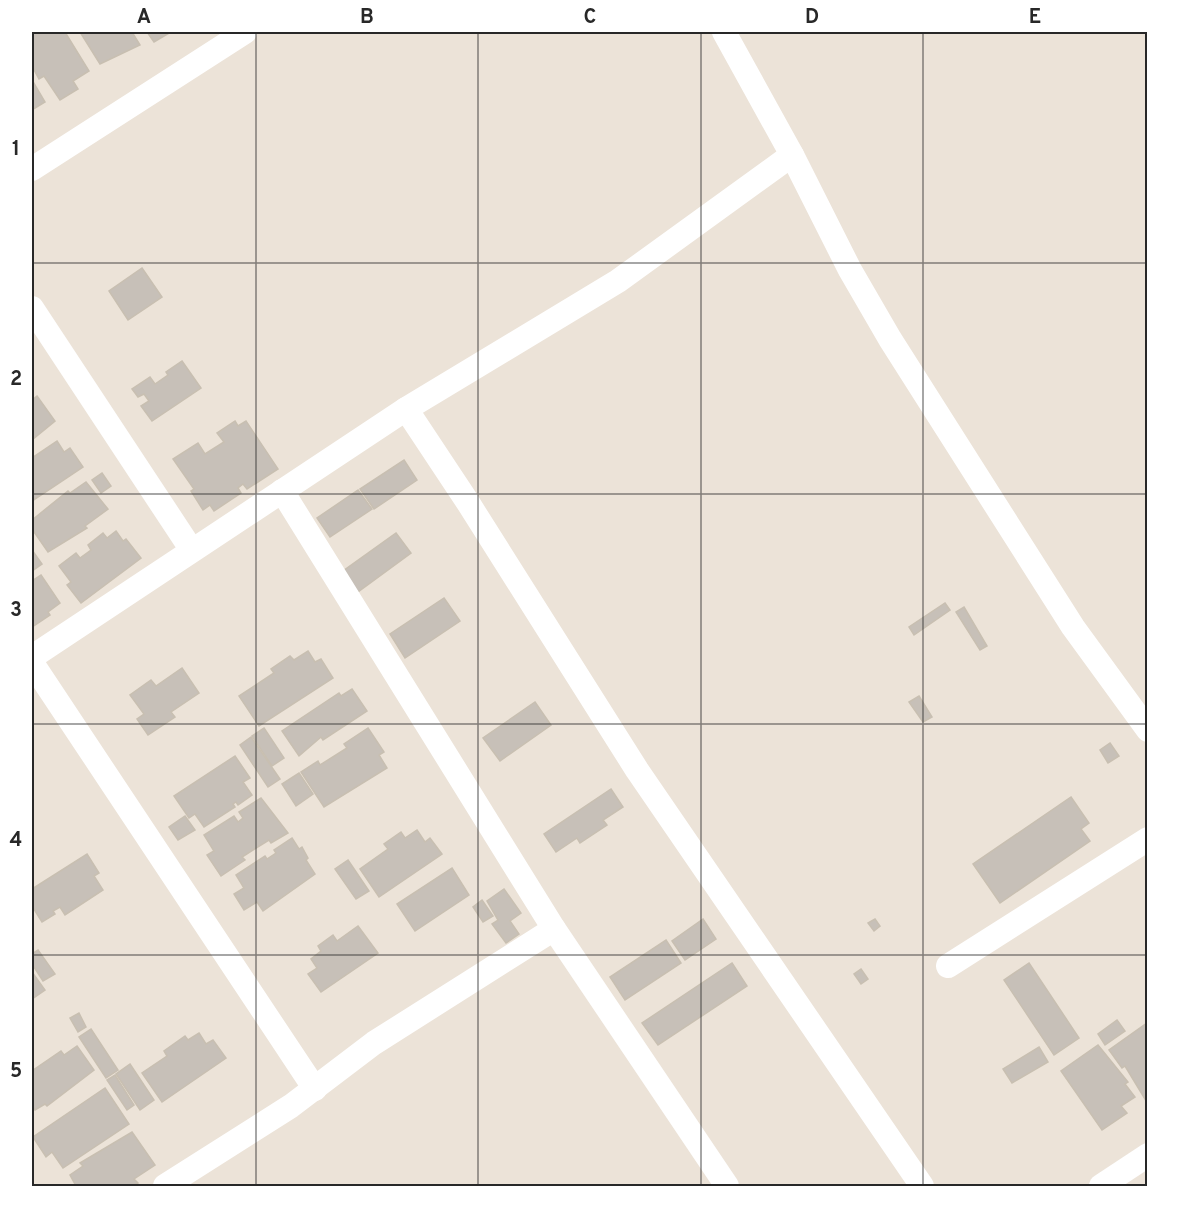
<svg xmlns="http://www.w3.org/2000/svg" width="1179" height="1218" viewBox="0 0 1179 1218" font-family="Overpass,sans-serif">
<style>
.building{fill:#c7c0b8;stroke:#c8bfb1;stroke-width:1.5}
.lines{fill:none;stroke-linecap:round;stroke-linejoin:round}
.minor{stroke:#fff;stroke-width:24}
.grid{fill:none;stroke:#282828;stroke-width:1.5;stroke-opacity:0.55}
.neatline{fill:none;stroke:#282828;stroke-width:2}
.grid-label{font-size:20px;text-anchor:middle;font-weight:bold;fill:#282828}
</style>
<rect width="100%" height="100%" fill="#ece3d8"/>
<g class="building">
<path d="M32,32h33l24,39 -16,10 5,8 -18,11 -16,-24 -5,3 -7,-13z"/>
<path d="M80,32h52l8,13 -40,19z"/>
<path d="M147,32h24l-17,10z"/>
<path d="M32,80l13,22 -13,8z"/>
<path d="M142,268l20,29 -34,23 -19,-29z"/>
<path d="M182,361l19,27 -49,33 -11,-15 8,-5 -5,-7 -6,3 -6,-8 18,-12 5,7 13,-9 -2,-3z"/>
<path d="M37,396l18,25 -23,19v-40z"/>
<path d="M235,421l3,5 8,-5 32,48 -31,20 -4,-5 -5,4 3,5 -27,18 -4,-6 -7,5 -12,-19 3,-2 -21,-30 25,-16 7,11 19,-12 -7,-9z"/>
<path d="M57,441l7,11 6,-4 13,19 -51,34v-43z"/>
<path d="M404,460l13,20 -43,29 -14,-20z"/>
<path d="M102,473l9,13 -10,7 -9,-13z"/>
<path d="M86,482l22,27 -23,17 2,2 -39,24 -16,-23v-9l36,-29 2,2z"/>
<path d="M358,490l14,19 -42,28 -13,-19z"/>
<path d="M116,531l7,10 3,-2 15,19 -60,45 -14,-18 4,-3 -12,-16 17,-13 4,5 11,-8 -3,-5 15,-12 4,5z"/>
<path d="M396,533l15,20 -53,39 -15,-21z"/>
<path d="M32,550l10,14 -10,7z"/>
<path d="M41,575l19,28 -12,9 2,3 -18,12v-46z"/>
<path d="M444,598l16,23 -55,37 -15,-24z"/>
<path d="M945,603l5,7 -36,25 -5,-8z"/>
<path d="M964,607l23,39 -7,4 -24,-38z"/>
<path d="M308,651l7,11 6,-3 12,19 -74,48 -20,-30 35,-23 -3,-4 19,-13 4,4z"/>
<path d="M182,668l17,25 -28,19 4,5 -27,18 -11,-16 7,-5 -14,-19 21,-15 5,6z"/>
<path d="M352,689l15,22 -44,29 -2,-3 -22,19 -17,-25 57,-38 2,3z"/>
<path d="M919,696l13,21 -9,5 -14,-20z"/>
<path d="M535,702l16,23 -51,36 -17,-23z"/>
<path d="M264,728l20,30 -12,8 -20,-30z"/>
<path d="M368,728l16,24 -5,3 8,13 -63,39 -23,-35 17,-11 2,4 27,-17 -3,-4z"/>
<path d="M251,737l29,42 -12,8 -28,-42z"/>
<path d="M1110,743l9,13 -11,7 -8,-13z"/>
<path d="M235,756l15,22 -7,4 9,13 -14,10 -2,-3 -3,2 2,3 -31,20 -9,-13 -6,4 -15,-22z"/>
<path d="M299,773l14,21 -17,12 -14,-22z"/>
<path d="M611,789l12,18 -20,13 4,5 -27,18 -3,-5 -21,14 -12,-18z"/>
<path d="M1071,797l18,26 -8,6 9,12 -90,62 -27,-39z"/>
<path d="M261,798l27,35 -17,10 -2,-3 -27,17 3,3 -24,16 -14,-21 7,-4 -10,-16 30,-19 4,6 5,-4 -4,-6z"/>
<path d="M185,816l10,14 -17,10 -9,-13z"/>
<path d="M417,830l8,12 5,-4 12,16 -63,43 -19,-28 28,-20 -4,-5 17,-12 4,6z"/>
<path d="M292,838l7,11 3,-2 6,11 -2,2 9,14 -52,37 -6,-9 -13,8 -10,-16 10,-6 -8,-13 29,-19 2,3 9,-6 -2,-3z"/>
<path d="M87,854l12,19 -5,3 9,14 -38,25 -5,-8 -7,4 2,3 -13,8 -10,-16v-17z"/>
<path d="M348,860l21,31 -13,8 -21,-30z"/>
<path d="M452,868l17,27 -54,36 -18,-27z"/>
<path d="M504,889l17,24 -11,8 9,13 -13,9 -14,-19 6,-4 -11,-19z"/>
<path d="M482,900l11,16 -10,6 -10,-15z"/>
<path d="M703,919l13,20 -31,21 -13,-19z"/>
<path d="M875,919l5,7 -6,5 -6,-8z"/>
<path d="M358,926l20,27 -57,39 -13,-18 9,-6 -6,-9 10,-8 -3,-5 15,-11 4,6z"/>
<path d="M666,940l15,23 -56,37 -15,-23z"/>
<path d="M38,950l17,24 -12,7 -11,-17v-10z"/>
<path d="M732,963l15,23 -89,59 -16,-22z"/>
<path d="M1029,963l50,75 -25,17 -50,-75z"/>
<path d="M861,969l7,10 -7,5 -7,-10z"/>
<path d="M32,972l13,18 -13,9z"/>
<path d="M79,1013l7,14 -8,5 -8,-14z"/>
<path d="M1117,1020l8,11 -20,14 -7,-11z"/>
<path d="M1147,1023l1,1v80l-23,-38 -3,2 -13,-18z"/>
<path d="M91,1029l27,41 -12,8 -27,-41z"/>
<path d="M199,1033l7,11 7,-4 13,18 -64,44 -20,-29 25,-17 -3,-5 21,-15 3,4z"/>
<path d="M1098,1045l30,37 -3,2 10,13 -14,9 6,7 -25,17 -41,-59z"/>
<path d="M77,1046l17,24 -47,36 -2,-2 -10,6 -3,-4v-35l29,-20 3,4z"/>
<path d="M1039,1047l9,15 -36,21 -9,-14z"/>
<path d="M130,1064l24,36 -14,10 -24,-36z"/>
<path d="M115,1075l19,30 -7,5 -20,-30z"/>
<path d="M105,1088l24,36 -66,44 -11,-16 -6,5 -13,-20z"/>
<path d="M132,1132l23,33 -21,14 4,4 -6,3h-56l-6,-11 13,-9 -3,-3z"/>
</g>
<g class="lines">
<g class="minor">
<path d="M724,32l68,123 58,115 40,69 183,288 75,103"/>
<path d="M32,169l213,-137"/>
<path d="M32,308l159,241"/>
<path d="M406,409l61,92 170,269 285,416"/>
<path d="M32,657l374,-248 212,-128 174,-126"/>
<path d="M32,663l283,426"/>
<path d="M554,929l173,257"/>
<path d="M948,966l200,-127"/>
<path d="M165,1186l126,-80 83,-63 180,-114 -272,-438"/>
<path d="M1101,1186l47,-31"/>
</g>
</g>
<path class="grid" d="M256,32v1154M478,32v1154M701,32v1154M923,32v1154M32,263h1116M32,494h1116M32,724h1116M32,955h1116"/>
<rect width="1179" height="1218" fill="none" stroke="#ffffff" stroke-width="66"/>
<rect x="33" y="33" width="1113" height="1152" class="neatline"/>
<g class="grid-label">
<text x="144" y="23">A</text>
<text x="367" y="23">B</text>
<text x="590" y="23">C</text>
<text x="812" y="23">D</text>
<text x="1035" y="23">E</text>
<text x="16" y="155">1</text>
<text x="16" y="385">2</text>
<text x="16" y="616">3</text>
<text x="16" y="846">4</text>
<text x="16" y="1077">5</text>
</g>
</svg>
